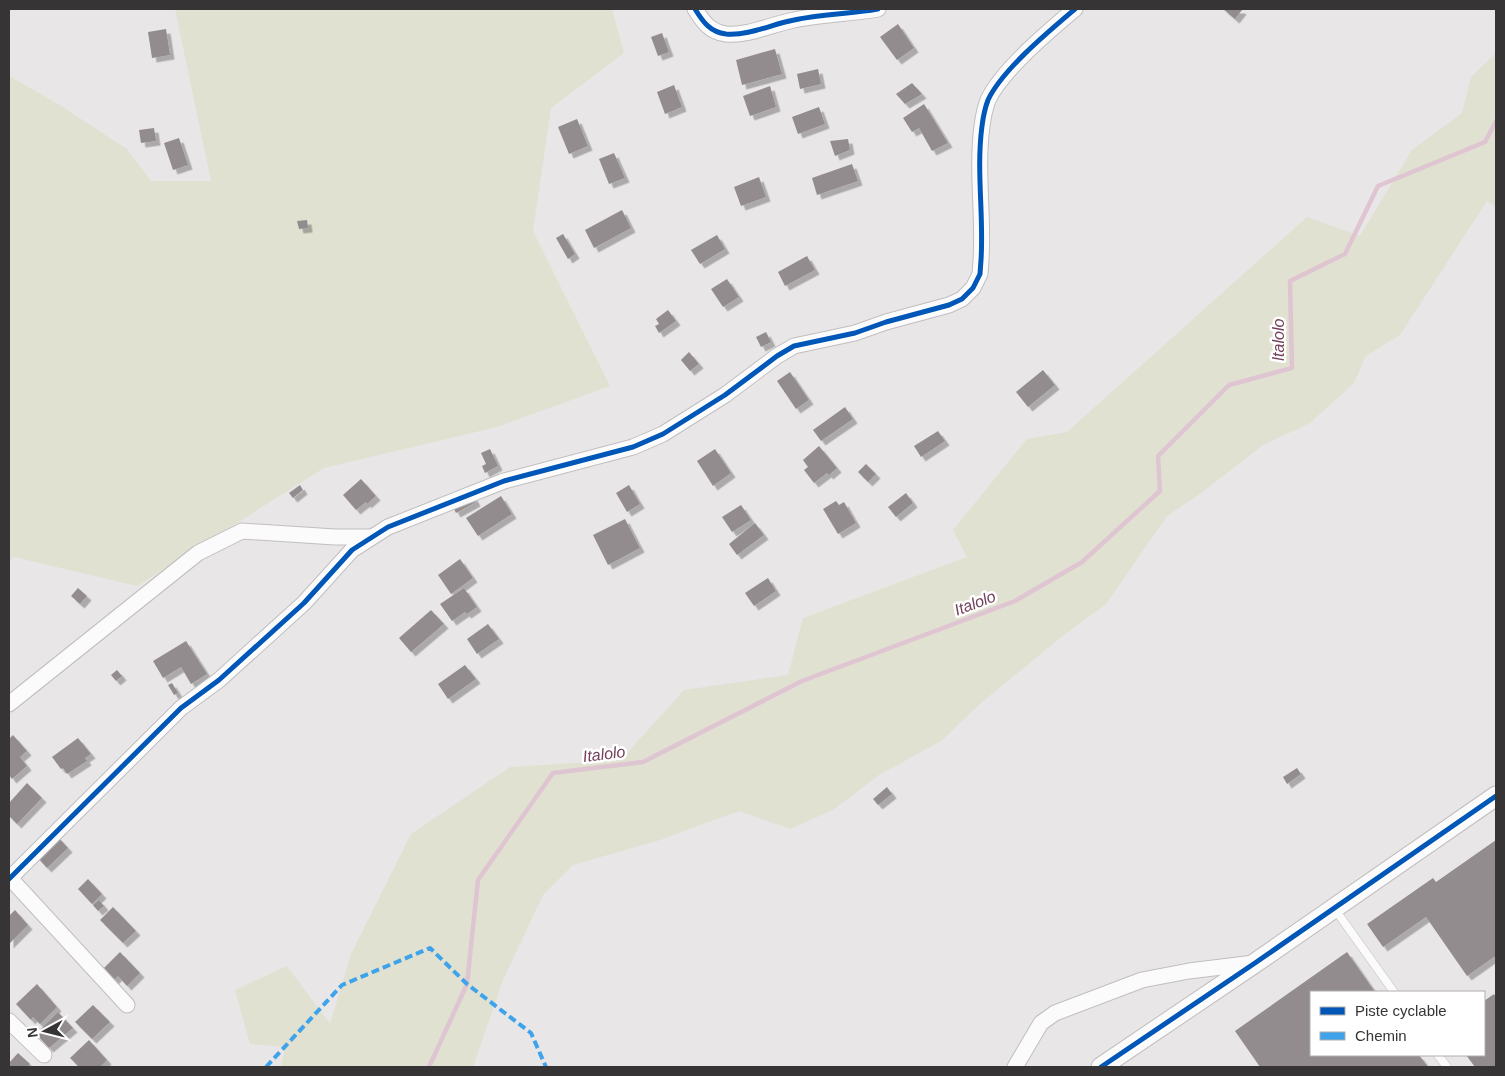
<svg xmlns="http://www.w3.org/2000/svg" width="1505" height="1076" viewBox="0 0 1505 1076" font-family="Arial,sans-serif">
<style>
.green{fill:#e0e1d0}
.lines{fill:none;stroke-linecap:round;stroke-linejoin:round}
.stream{stroke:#dfc5d1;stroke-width:4.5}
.building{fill:#938c8f;filter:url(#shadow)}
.service-casing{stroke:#c0bebf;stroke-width:9}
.minor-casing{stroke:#c0bebf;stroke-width:17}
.tertiary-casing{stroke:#c0bebf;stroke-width:21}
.service{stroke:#fcfbfb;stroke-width:8}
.minor{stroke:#fcfbfb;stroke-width:15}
.tertiary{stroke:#fcfbfb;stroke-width:19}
.quiet{stroke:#3fa3eb;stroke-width:4;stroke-dasharray:8 4;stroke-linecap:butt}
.cycleway-casing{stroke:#fff;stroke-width:8}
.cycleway{stroke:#0057b8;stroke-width:5}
.labels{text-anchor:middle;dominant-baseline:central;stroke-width:5;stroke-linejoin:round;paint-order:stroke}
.water-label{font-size:16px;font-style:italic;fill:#74415a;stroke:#fff}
</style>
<defs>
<filter id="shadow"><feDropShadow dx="4.5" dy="4.5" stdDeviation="0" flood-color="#0004"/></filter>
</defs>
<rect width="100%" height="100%" fill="#e9e6e7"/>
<g class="green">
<path d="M175,9h437l12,44 -73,55 -18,123 77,155 -113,41 -173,41 -187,118 -123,-29 -5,4v-485l49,28 69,45 24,32h60z"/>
<path d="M1496,53v154l-9,-6 -87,134 -34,21 -12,27 -44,40 -47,22 -62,48 -34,23 -61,88 -46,34 -79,65 -40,38 -62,34 -46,35 -43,19 -51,-18 -79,29 -87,25 -30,30 -40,85 -30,87h-192l4,-20 -35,-3 -15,-54 52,-24 43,58 21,-70 60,-120 99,-67 111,-7 63,-70 104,-15 15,-57 164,-61 -14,-27 74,-91 40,-7 240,-215 53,19 52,-86 50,-37 9,-36z"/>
</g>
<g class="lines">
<path class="stream" d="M429,1067l38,-83 11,-104 75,-107 90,-11 159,-81 213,-80 67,-39 78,-71 -2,-35 71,-71 63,-17 -2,-87 55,-27 33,-68 107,-44 11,-21"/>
</g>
<g class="building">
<path d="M1223,9h17l2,1 -7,9z"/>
<path d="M898,24l16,24 -17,12 -17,-23z"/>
<path d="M166,29l4,26 -18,3 -4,-26z"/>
<path d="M662,33l7,19 -11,4 -7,-19z"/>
<path d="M775,49l7,25 -40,11 -6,-25z"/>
<path d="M818,69l3,15 -21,5 -3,-15z"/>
<path d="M912,83l10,11 -17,10 -9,-10z"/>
<path d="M674,85l8,22 -17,7 -8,-22z"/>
<path d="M770,86l6,21 -26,9 -7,-20z"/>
<path d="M924,104l24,39 -16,8 -13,-23 -7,4 -9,-14z"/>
<path d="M819,107l6,17 -27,10 -6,-17z"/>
<path d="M577,119l11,27 -19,8 -11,-27z"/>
<path d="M154,128l2,13 -15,2 -2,-13z"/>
<path d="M179,138l9,27 -15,5 -9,-27z"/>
<path d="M848,139l2,11 -15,6 -5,-15z"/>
<path d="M614,153l11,25 -16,6 -10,-25z"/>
<path d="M852,164l6,17 -41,14 -5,-17z"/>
<path d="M759,177l7,20 -25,9 -7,-19z"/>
<path d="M622,210l9,18 -37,20 -9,-18z"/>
<path d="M307,220l1,8 -9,1 -2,-8z"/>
<path d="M563,234l12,20 -7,5 -12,-21z"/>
<path d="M717,235l8,14 -25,15 -9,-14z"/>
<path d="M807,256l8,14 -30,16 -7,-14z"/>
<path d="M727,279l12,18 -16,10 -12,-18z"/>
<path d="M668,310l8,11 -17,12 -4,-7 4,-2 -3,-5z"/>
<path d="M766,332l5,10 -10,5 -5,-10z"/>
<path d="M689,352l10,12 -9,7 -9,-11z"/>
<path d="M1043,370l12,15 -27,22 -12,-15z"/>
<path d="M790,372l19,28 -13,9 -19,-28z"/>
<path d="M845,407l8,12 -32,22 -8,-11z"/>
<path d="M938,431l7,10 -24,16 -7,-11z"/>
<path d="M819,446l18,22 -8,7 -2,-2 -13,10 -10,-13 4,-3 -5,-7z"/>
<path d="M490,449l8,17 -13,7 -3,-7 4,-2 -5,-11z"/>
<path d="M715,449l16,24 -18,13 -16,-25z"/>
<path d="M866,464l10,10 -8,8 -10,-10z"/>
<path d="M361,479l15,17 -9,8 -1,-2 -10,8 -13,-15z"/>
<path d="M300,485l3,5 -10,8 -4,-5z"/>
<path d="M629,485l11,19 -13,8 -11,-19z"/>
<path d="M906,493l7,10 -17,14 -8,-10z"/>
<path d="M473,496l3,6 -20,11 -3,-6z"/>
<path d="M501,496l11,18 -34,22 -12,-18z"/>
<path d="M836,501l3,4 5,-3 12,21 -18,11 -15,-25z"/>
<path d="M741,505l10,15 -19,12 -10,-15z"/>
<path d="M625,519l15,29 -32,17 -15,-30z"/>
<path d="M755,523l9,12 -27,20 -8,-11z"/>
<path d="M460,559l13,19 -22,16 -13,-19z"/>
<path d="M768,578l8,13 -22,15 -9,-13z"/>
<path d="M78,588l9,8 -7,8 -9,-8z"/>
<path d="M464,588l13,19 -10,7 -2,-2 -13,9 -12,-17z"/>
<path d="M431,610l13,14 -33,28 -12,-14z"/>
<path d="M488,624l11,15 -22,15 -10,-15z"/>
<path d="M186,641l21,33 -16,10 -10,-17 -18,11 -10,-17z"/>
<path d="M465,665l11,14 -28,20 -10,-15z"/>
<path d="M117,670l5,6 -6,5 -5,-6z"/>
<path d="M172,683l6,10 -4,2 -6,-10z"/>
<path d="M13,735l14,16 -7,6 7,9 -15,13 -3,-4v-36z"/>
<path d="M78,738l13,16 -6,4 2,3 -20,13 -4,-6 -2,1 -9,-12z"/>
<path d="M1297,768l4,6 -14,10 -4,-7z"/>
<path d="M27,783l15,15 -25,26 -8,-8v-13z"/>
<path d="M887,787l5,7 -14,11 -5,-6z"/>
<path d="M58,837l10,11 -21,20 -10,-11z"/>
<path d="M1496,840v120l-2,-3 -27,19 -41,-59 -43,30 -16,-23 66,-46 3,4z"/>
<path d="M88,879l14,15 -10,10 -14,-15z"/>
<path d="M99,900l5,6 -6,5 -5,-6z"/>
<path d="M113,907l23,24 -13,12 -23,-23z"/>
<path d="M15,910l13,15 -19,19v-28z"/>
<path d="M120,952l20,21 -13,13 -9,-10 -4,4 -11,-11z"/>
<path d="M1347,952l28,40h-64v63h108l9,12h-168l-25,-36z"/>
<path d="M37,984l20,23 -17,17 -7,-7 -2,3 -15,-16z"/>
<path d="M1494,994l2,4v69h-21l-9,-12h18v-54z"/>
<path d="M93,1005l17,17 -18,17 -17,-17z"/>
<path d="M58,1012l15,16 -24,20 -13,-14z"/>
<path d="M89,1040l18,20 -7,7h-21l-9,-9z"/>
<path d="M18,1053l12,11 -3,3h-18v-4z"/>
</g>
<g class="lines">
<defs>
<g id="service">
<path d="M1334,908l60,84"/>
<path d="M1438,1055l9,12"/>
</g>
<g id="minor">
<path d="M695,9c8,13 15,23 31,25 23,2 46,-10 68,-14 27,-6 56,-6 84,-11"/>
<path d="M9,704l189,-151 44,-22 93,6h35"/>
<path d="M10,878l117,127"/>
<path d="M9,879l172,-171 38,-28 85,-77 48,-53 36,-23 116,-46 129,-34 30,-13 62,-39 52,-39 17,-10 61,-13 31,-11 63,-17 13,-6 11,-11 7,-14 1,-14c3,-44 -5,-89 1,-134 1,-8 3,-18 6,-26 14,-30 61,-69 87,-91"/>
<path d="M9,1021l35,34"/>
<path d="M1015,1067l26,-44 14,-10 87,-33 47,-9 65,-8"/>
</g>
<path id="tertiary" d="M1101,1067l154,-104 241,-167"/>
</defs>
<use href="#service" class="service-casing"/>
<use href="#minor" class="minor-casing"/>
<use href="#tertiary" class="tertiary-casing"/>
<use href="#service" class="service"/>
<use href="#minor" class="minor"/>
<use href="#tertiary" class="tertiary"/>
<path class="quiet" d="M266,1067l76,-82 88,-37 37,36 64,49 15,34"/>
<defs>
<g id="cycleway">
<path d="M695,9c8,13 15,23 31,25 23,2 46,-10 68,-14 27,-6 56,-6 84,-11"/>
<path d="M9,879l172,-171 38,-28 85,-77 48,-53 36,-23 116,-46 129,-34 30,-13 62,-39 52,-39 17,-10 61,-13 31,-11 63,-17 13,-6 11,-11 7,-14 1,-14c3,-44 -5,-89 1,-134 1,-8 3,-18 6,-26 14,-30 61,-69 87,-91"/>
<path d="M1101,1067l154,-104 241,-167"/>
</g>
</defs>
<use href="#cycleway" class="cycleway-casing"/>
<use href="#cycleway" class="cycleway"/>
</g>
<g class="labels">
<g class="water-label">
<text transform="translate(1278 340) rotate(-90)">Italolo</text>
<text transform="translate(975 603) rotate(-21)">Italolo</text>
<text transform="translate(604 754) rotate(-7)">Italolo</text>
</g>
</g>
<rect width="1505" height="1076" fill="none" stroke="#363435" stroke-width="20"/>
<rect x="1310" y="991" width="175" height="65" fill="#ffffff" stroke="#afaeae"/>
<rect x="1320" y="1007" width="25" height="8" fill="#0057b8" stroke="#afaeae"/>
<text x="1355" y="1016" font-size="15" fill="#363435">Piste cyclable</text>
<rect x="1320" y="1032" width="25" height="8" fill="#3fa3eb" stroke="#afaeae"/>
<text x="1355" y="1041" font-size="15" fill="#363435">Chemin</text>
<g transform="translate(45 1031) rotate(263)" stroke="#ffffff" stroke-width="4" paint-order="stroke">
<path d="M0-4L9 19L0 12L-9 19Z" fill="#363435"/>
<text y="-8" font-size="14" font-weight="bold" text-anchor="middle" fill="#363435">N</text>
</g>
</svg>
